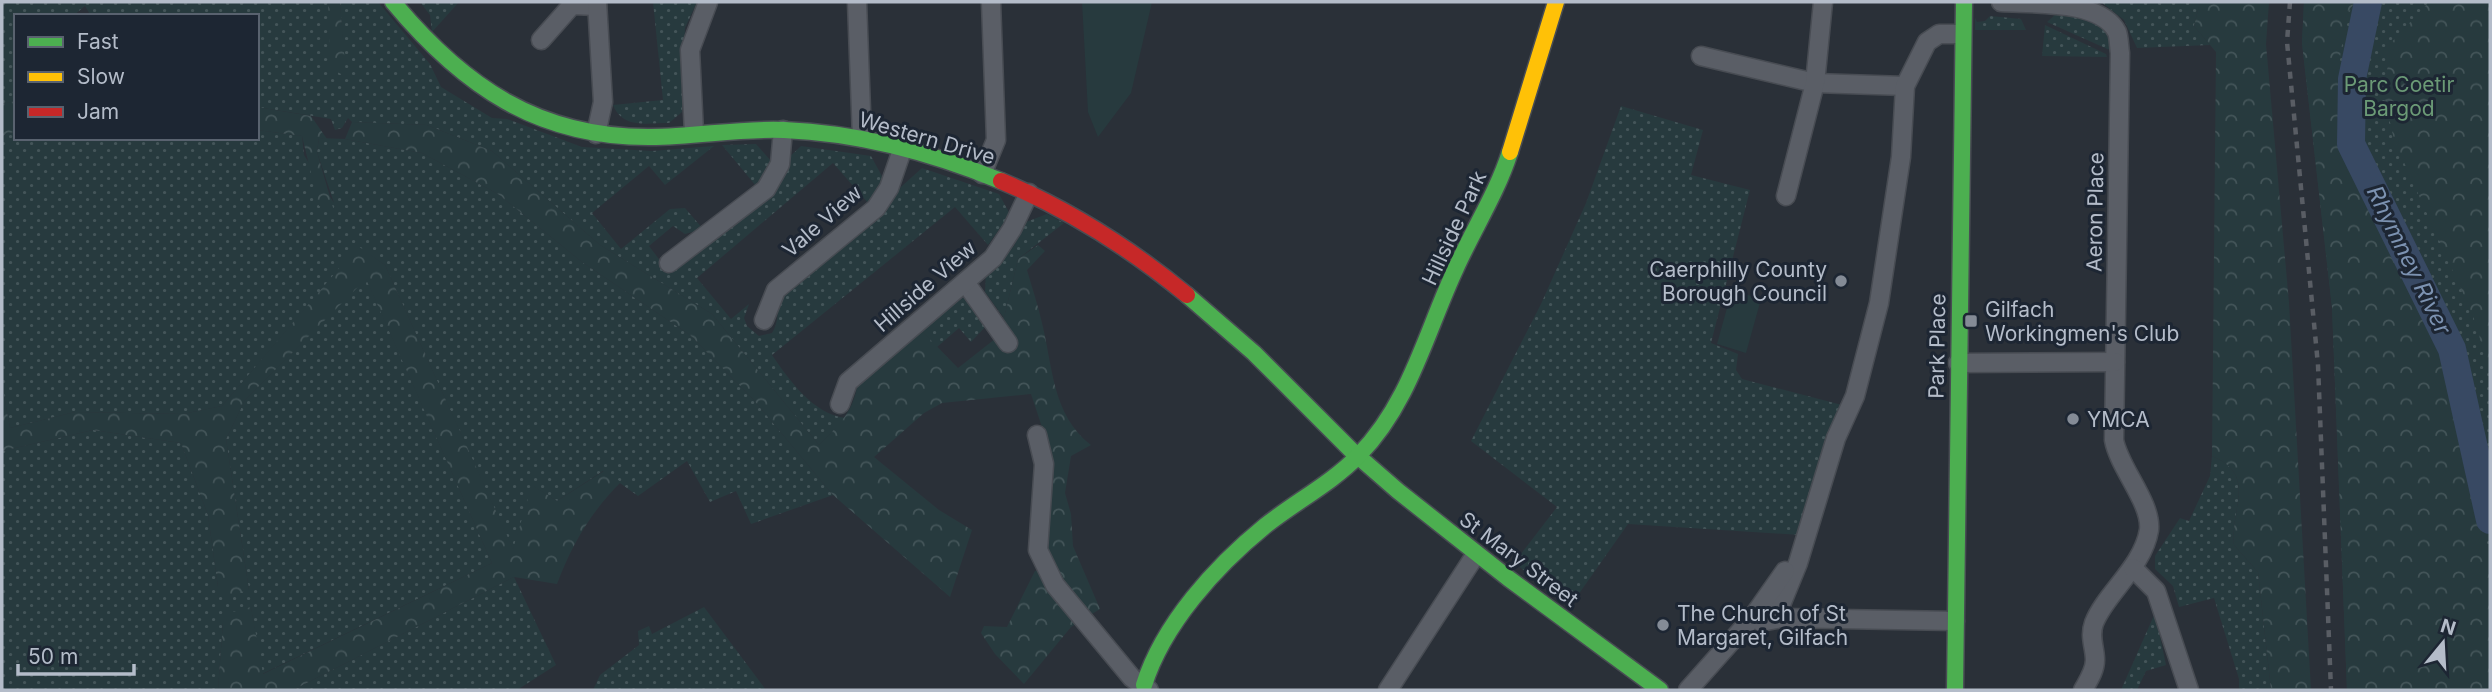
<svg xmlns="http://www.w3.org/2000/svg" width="2492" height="692" viewBox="0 0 2492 692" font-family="Inter,sans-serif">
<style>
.grass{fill:url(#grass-dots)}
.forest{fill:url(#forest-crowns)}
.garden{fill:#273a3e}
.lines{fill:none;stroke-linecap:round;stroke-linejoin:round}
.stream{stroke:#384963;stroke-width:4.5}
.river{stroke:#384963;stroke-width:28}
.street-casing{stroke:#484c53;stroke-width:21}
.fast-casing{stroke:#484c53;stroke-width:19}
.slow-casing{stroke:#484c53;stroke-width:19}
.jam-casing{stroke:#484c53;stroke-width:19}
.street{stroke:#5a5e66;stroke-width:18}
.fast{stroke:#4caf50;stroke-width:16}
.slow{stroke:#ffc107;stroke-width:16}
.jam{stroke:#c62828;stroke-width:16}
.rail{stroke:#595d64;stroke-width:4.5;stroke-dasharray:7 7;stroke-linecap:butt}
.poi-dot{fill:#848b96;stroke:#1d2633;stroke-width:2.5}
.labels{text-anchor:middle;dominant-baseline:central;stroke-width:6;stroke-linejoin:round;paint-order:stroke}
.park-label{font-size:21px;fill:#6b9a76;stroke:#1d2633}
.street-label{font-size:21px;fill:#b4bcc9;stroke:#1d2633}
.poi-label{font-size:21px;fill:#b4bcc9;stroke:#1d2633;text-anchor:start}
.water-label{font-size:23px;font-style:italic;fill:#7c92b1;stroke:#1d2633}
</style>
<defs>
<pattern id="grass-dots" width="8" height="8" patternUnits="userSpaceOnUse" patternTransform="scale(1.75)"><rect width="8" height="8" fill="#273a3e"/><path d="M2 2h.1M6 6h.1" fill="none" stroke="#445559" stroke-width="1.8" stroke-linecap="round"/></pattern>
<pattern id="forest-crowns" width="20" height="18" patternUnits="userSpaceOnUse" patternTransform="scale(1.75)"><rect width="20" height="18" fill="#273a3e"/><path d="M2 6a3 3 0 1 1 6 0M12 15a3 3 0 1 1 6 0" fill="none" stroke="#445559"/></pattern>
</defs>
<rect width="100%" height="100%" fill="#2a3038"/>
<g class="grass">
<path d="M2,2h326l3,31 14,43 -5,-74h38l52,62 11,23 51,31 15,1 75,28 70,4 62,-5 -49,39 -16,-19 -57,47 29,36 49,-40 15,-1 18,21 -18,5 -12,-8 -24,20 19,25 133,-125 70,10 12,22 -4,13 -11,12 -35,-40 -136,115 34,41 18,-15 -5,14 3,8 12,10 13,-3c9,-14 3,-28 12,-41l138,-124 77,26 11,20 -22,31 -33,-38 -183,148c18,26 41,59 74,63l-27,27 -107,-131 -112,-69 -108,-94 -65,-26 -75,-3 -4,-4 -6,10 -7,2 -4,-11 -74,-12v-91h-166l-6,-10 -12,10h-57v85l-14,3z"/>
<path d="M420,2h39l-27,30 -2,-17z"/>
<path d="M653,2h44l-12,26 -3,84 -13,11c-23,0 -46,6 -56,-18l50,-5z"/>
<path d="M2101,2h99l-6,24 16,19 -73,3 -13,-28z"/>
<path d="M2304,2h186v688h-143l-15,-383 -30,-264z"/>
<path d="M2056,14c33,3 47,2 58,38l-67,-30z"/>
<path d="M1990,16l31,3 5,11h-51v-12l2,4 8,-1z"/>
<path d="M2045,25l61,29 1,3 -65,-1z"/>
<path d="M1621,106l82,24 -12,45 59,15 -39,153 27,11 -2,16 6,9 100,26 -42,130 -172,-11 -57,81 -57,-42 43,-56 -86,-66 70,-137 45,-101z"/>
<path d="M257,130l45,6 2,19 30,48 -17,-51 2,-14 26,1 77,14 76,41 84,68 108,73 63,64 80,96 -82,29 -15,-33 -26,11 -23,-41 -49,35 -35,-25 -46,30 -24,-15 -20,64 -128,-285 -27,-18 -136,159 -39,8 -108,-2 -65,16 -8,-44v-248l14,-5v7h241z"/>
<path d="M756,144l15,17 -3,11 -12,14 -34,-41z"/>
<path d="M1047,214l17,9 -46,36 -14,59 -19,-26 1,-22 28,-24 12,-24z"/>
<path d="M366,278l126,285 -230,111 -11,-67 -28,15 -5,68h-216v-239l91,-21 88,13 27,72 10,72 31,3 -23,-151 19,-39z"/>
<path d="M965,298l9,6 14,20 -17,18 -12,-14 -22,19 -19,-20 33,-28z"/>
<path d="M2212,456c46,19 18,52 22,89l24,27 13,118h-32v-11l-25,-81 -35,9 -6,-21 -18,-17v-13l25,-38 9,3 21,-45z"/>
<path d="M514,577l42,88 -39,25h-224z"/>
<path d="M704,607l62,83h-173l7,-15 39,-30 -1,-14 11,-5 3,8z"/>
<path d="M2155,613l11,52 -20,6 -9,19h-16z"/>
</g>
<g class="forest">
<path d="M328,2h12l6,75 -15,-9z"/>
<path d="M2200,2h69l-3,42 23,259 22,387h-40l-13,-118 -24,-27c-4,-37 24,-70 -22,-89l4,-404 -22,-26z"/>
<path d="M2304,2h51l-8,12 -8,49 7,84 99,206 45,207v130h-143l-15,-383 -30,-264z"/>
<path d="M2490,2v370l-17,-56 -79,-176 -9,-40 4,-55 39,-42z"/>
<path d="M16,101v30l-14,5v-32z"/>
<path d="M257,107l54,9 16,23 -8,-1 -2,14 17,59 -15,-5 -17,-70 -45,-6z"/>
<path d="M352,122l75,3 65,26 108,94 112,69 107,131c24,-24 35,-34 40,-68l59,-50 40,41 37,-29 9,-21 14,-59 20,-14 7,6 -18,19c5,18 11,35 15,53 11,44 10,92 49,122l-20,11 -6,37 6,21 2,32 27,63 -29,18 -47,57 -29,-30 -14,-21 3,-7 23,1 28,-56 20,-3 -12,-22 5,-101 -17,-51 -89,9 -18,10 -50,44 65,53 33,20 -22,67 -117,-102 -80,-96 -63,-64 -108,-73 -84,-68 -76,-41 -77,-14z"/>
<path d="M358,246l27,19 128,284 19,-64 25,16 47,-30 17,11c-30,30 -49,62 -64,102l-43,-7 -221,113h-75l5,-68 6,-9 22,-6 12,67 229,-111 -126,-284 -121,121 -19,39 23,151 -20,5 -11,-8 -10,-72 -27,-72 -88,-13 -91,21v-67l8,44 65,-16 108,2 39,-8z"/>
</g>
<g class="garden">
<path d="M1082,2h70l-21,91 -33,44 -10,-25z"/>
<path d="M1732,290l29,9 -15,54 -29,-9z"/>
</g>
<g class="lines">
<path class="stream" d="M2482,485l8,-2"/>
<path class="river" d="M2368,2l-16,77 -1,65 101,205 38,171"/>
<defs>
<g id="street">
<path d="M857,2l5,136"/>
<path d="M2001,2c33,2 100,-2 116,30 2,5 2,15 3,21l-6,387c5,28 38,63 35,90 -6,37 -44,64 -55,93 -5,14 1,24 1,37 0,11 -7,21 -12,30"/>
<path d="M541,40l31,-35 25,1"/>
<path d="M1701,56l114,27 90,3"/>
<path d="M694,133l-4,-83 18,-48"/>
<path d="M596,134l7,-32 -6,-100"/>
<path d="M982,174l14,-34 -5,-138"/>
<path d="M1786,196l29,-113 8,-81"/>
<path d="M669,263l97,-74 14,-25 3,-34"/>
<path d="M965,282l43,61"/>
<path d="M764,320l12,-30 100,-82 13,-20 13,-38"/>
<path d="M1958,363l157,-1"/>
<path d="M840,404l8,-22 145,-124 19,-29 17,-36"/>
<path d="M1037,435l7,29 -6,86 17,35 77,93 17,12"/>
<path d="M2133,568l23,23 33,99"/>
<path d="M1781,618l-1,-11 18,-44 38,-125 19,-42 24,-93 22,-146 4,-71 22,-44 12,-8h22"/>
<path d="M1761,622l20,-4 174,3"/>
<path d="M1388,690l88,-136"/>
<path d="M1688,690l64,-72 33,-47"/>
</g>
<g id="fast">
<path d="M393,2c70,84 145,136 258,135 45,0 89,-9 133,-7 74,3 149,23 217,51"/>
<path d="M1187,295l67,58 98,98 46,40 110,87 152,112"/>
<path d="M1144,685c19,-61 72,-119 121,-159 30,-24 67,-43 94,-71 51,-52 67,-123 97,-187 18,-40 41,-75 54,-116"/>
<path d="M1955,690l9,-688"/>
</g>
<path id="slow" d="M1510,152l46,-150"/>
<path id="jam" d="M1001,181c67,28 130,68 186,114"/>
</defs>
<use href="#street" class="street-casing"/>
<use href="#fast" class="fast-casing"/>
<use href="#slow" class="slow-casing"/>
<use href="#jam" class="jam-casing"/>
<use href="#street" class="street"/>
<use href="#fast" class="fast"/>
<use href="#slow" class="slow"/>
<use href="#jam" class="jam"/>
<path class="rail" d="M2290,2l-3,40 31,323 13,325"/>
</g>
<g class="poi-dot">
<circle cx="1841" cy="281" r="7"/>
<rect x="1964" y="314" width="14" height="14" rx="3.5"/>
<circle cx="2073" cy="419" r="7"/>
<circle cx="1663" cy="625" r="7"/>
</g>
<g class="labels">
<g class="park-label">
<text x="2399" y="84">Parc Coetir<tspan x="2399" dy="24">Bargod</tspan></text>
</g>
<g class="street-label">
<text transform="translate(927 138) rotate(16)">Western Drive</text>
<text transform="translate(2095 212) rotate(-89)">Aeron Place</text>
<text transform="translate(822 221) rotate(-41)">Vale View</text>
<text transform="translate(1454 228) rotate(-65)">Hillside Park</text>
<text transform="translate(925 286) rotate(-41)">Hillside View</text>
<text transform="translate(1937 346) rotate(-89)">Park Place</text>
<text transform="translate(1519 559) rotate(37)">St Mary Street</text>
</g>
<g class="poi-label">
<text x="1827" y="269" text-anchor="end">Caerphilly County<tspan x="1827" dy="24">Borough Council</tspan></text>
<text x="1985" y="309">Gilfach<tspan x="1985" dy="24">Workingmen's Club</tspan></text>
<text x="2087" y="419">YMCA</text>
<text x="1677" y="613">The Church of St<tspan x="1677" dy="24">Margaret, Gilfach</tspan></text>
</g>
<g class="water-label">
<text transform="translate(2409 260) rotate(64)">Rhymney River</text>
</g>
</g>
<rect width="2492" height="692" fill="none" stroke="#b4bcc9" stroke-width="7"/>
<rect x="14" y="14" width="245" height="126" fill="#1d2633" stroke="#59626f" stroke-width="2"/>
<rect x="28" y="37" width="35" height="10" fill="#4caf50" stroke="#59626f" stroke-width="2"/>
<text x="77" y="49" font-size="21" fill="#b4bcc9">Fast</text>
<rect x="28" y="72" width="35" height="10" fill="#ffc107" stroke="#59626f" stroke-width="2"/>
<text x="77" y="84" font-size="21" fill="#b4bcc9">Slow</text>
<rect x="28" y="107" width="35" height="10" fill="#c62828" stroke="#59626f" stroke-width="2"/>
<text x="77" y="119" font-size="21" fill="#b4bcc9">Jam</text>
<g transform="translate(2443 643) rotate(18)" stroke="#1d2633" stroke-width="5" paint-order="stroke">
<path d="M0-5L12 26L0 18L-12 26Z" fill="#b4bcc9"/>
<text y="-10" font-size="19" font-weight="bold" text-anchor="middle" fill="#b4bcc9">N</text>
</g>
<path d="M18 664v10h116v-10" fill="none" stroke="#b4bcc9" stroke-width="3.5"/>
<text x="28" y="664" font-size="21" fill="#b4bcc9" stroke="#1d2633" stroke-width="5" paint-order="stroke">50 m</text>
</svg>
